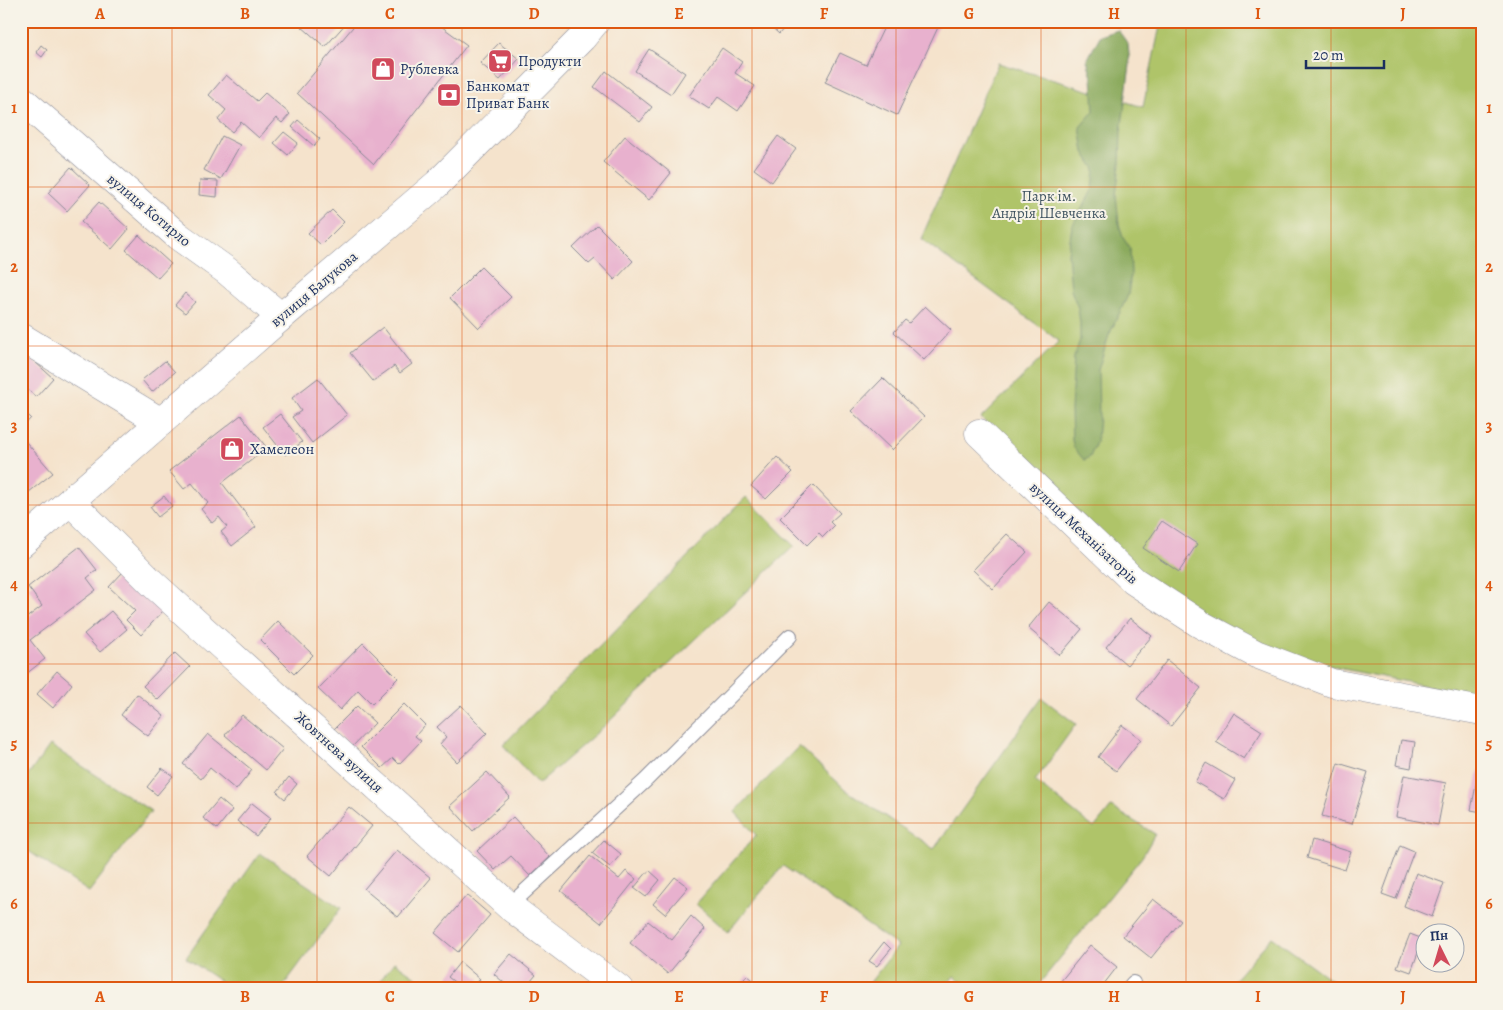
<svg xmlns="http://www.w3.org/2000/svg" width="1503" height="1010" viewBox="0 0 1503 1010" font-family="Alegreya,serif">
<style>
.green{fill:#afc469;stroke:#657a64}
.forest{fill:#8baa5d;stroke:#536c5e}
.building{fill:#e8b1ce}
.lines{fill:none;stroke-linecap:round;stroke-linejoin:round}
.lane-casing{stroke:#888995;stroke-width:16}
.street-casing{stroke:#888995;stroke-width:29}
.secondary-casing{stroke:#888995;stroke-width:29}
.lane{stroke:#fff;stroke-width:14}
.street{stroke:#fff;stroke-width:28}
.secondary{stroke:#fff;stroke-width:28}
.grid{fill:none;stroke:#de5710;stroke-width:1;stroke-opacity:0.55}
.labels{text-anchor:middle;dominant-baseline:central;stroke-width:4;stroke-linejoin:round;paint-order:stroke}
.poi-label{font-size:15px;fill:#1b2f5e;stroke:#f7f3e8;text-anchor:start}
.park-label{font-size:15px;fill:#405461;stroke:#f7f3e8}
.street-label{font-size:15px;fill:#1b2f5e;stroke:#f7f3e8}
.neatline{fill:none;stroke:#de5710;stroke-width:2}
.grid-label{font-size:16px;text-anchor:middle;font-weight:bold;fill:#de5710}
</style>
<rect width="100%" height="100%" fill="#f7f3e8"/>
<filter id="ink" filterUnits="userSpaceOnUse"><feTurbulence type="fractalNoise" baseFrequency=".02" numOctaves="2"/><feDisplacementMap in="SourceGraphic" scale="10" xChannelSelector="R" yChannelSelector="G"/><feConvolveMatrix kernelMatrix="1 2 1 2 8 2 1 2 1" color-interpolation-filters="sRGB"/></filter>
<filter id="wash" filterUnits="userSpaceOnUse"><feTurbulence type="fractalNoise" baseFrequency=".0096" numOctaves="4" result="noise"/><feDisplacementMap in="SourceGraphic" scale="20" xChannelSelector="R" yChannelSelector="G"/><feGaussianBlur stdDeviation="1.12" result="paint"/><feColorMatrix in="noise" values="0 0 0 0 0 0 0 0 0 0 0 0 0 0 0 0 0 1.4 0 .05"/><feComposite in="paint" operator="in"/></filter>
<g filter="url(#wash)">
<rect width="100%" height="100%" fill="#f5e3cc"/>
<g class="green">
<path d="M1161,21h321v676l-144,-29 -78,-21 -104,-61 -60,-57 -115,-111 78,-77 -138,-102 77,-176 145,44z"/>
<path d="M746,497l48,49 -194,184 -62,54 -35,-39z"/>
<path d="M1042,698l34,26 -41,57 59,47 17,-21 44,27 -13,23 -107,132h-65l-16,-13 -11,13h-78l33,-43 -115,-80 -55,66 -32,-28 60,-69 -21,-23 64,-66 47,44 88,59z"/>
<path d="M50,745l101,66 -62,81 -68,-46v-66l3,1z"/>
<path d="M260,853l81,55 -60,81h-49l-46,-31z"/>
<path d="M1272,937l72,52h-118z"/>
<path d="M394,962l39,27h-59z"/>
</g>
<path class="forest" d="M1118,30l10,14 2,21 -9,67 -1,32 -4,31 3,29 4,14 7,10 1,25 -3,22 -19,40 -11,35 1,47 -2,23 -7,17 -6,3 -10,-12 -2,-8 -1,-30 3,-53 6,-17v-17l-2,-15 -7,-18 -3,-37 4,-27 21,-37 2,-20 -11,-17 -4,-25 14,-16 -2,-34 -5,-17 13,-24z"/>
<g id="blocks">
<g class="building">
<path d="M305,21h43l-23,26 -24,-21z"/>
<path d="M358,21h76l33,24 -93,119 -77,-71z"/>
<path d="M765,21h25l-11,13z"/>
<path d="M887,21h54l-44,94 -72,-33 15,-29 26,12z"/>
<path d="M499,43l20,16 -19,21 -20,-17z"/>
<path d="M41,45l6,5 -5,7 -6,-5z"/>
<path d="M722,48l20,14 -7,11 20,13 -17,25 -20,-14 -9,12 -20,-13z"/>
<path d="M649,49l36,24 -14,21 -36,-23z"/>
<path d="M606,71l46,36 -12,15 -46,-35z"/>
<path d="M226,75l31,26 8,-8 25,21 -8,9 -6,-5 -17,20 -18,-16 -9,10 -14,-12 8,-10 -17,-15z"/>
<path d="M298,120l22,19 -6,7 -22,-19z"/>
<path d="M284,132l14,11 -10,12 -14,-12z"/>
<path d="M222,136l18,9 -19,34 -17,-9z"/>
<path d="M625,136l46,37 -22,27 -46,-38z"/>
<path d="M778,136l18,13 -24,33 -18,-13z"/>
<path d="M71,167l19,18 -23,26 -19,-18z"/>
<path d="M200,180l18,1 -1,16 -18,-2z"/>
<path d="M99,202l30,27 -17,20 -31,-27z"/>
<path d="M332,210l12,12 -23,23 -13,-12z"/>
<path d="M597,225l36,36 -18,19 -20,-21 -6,5 -16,-16z"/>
<path d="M139,235l32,29 -13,14 -32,-28z"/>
<path d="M481,267l30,30 -32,31 -29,-30z"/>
<path d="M185,293l10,9 -10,11 -10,-8z"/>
<path d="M925,306l26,24 -27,30 -30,-28 11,-12 4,3z"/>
<path d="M383,327l29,37 -12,9 -6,-7 -21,15 -23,-28z"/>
<path d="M26,354l27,24 -17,19 -15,-13v-25z"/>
<path d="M165,361l10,11 -23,20 -10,-12z"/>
<path d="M318,378l29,37 -35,28 -20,-26 9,-6 -9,-13z"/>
<path d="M883,378l41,39 -32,33 -41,-39z"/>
<path d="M21,409l10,9 -10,11z"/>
<path d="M280,414l22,28 -17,13 -22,-28z"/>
<path d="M241,415l26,33 -45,35 34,44 -24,19 -11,-14 6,-5 -8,-10 -7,6 -11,-14 7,-6 -16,-20 -8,6 -15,-18z"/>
<path d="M26,442l27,31 -24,19 -8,-9v-37z"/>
<path d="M777,457l16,15 -27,27 -15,-13z"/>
<path d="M813,485l27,28 -10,9 4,4 -11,11 -4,-4 -12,12 -27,-27z"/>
<path d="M164,496l8,10 -14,11 -8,-10z"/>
<path d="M1162,521l35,23 -18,28 -36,-24z"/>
<path d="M1007,534l20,18 -34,37 -20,-19z"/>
<path d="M79,547l18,23 -10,8 9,12 -66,50 15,19 -24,19v-56l21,-16 -14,-19z"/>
<path d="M123,572l40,39 -22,24 -15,-15 9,-9 -26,-24z"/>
<path d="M1049,602l33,27 -22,26 -32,-27z"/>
<path d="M111,611l16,18 -27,23 -16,-18z"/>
<path d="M1130,618l22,18 -25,29 -21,-18z"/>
<path d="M278,621l35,34 -19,19 -34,-34z"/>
<path d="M363,643l35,35 -26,26 -14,-14 -18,20 -22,-21z"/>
<path d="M175,653l15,14 -32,33 -15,-14z"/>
<path d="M1167,660l34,28 -30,38 -34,-27z"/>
<path d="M57,671l15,13 -19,24 -16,-14z"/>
<path d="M137,694l27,22 -16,20 -27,-21z"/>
<path d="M404,704l21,21 -10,11 6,5 -22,23 -6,-6 -11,10 -21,-21z"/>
<path d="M461,705l26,28 -30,29 -17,-18 6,-7 -9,-10z"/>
<path d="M357,706l18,17 -23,24 -18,-18z"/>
<path d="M1234,713l28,18 -18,28 -28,-17z"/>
<path d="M242,715l41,34 -17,21 -41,-35z"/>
<path d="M1122,725l19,14 -25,32 -18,-14z"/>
<path d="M208,734l44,36 -16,20 -26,-22 -9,11 -18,-15z"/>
<path d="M1401,740l14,2 -4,26 -15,-3z"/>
<path d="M1206,763l29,17 -11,19 -29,-17z"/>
<path d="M1338,763l30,9 -16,52 -30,-8z"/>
<path d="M162,768l11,8 -16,19 -10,-8z"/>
<path d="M1479,770l3,1v41l-11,-2z"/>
<path d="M487,772l23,25 -37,34 -23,-25z"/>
<path d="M1404,775l42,8 -8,42 -42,-8z"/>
<path d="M289,777l8,7 -12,15 -8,-7z"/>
<path d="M219,799l13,11 -15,19 -14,-11z"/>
<path d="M252,803l19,15 -15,18 -19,-15z"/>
<path d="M349,807l23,19 -41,50 -24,-20z"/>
<path d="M513,817l37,40 -20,19 -19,-20 -16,14 -18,-19z"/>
<path d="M604,840l17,14 -11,13 -18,-14z"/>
<path d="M1312,840l39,12 -6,18 -38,-12z"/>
<path d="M1400,845l14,6 -18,48 -14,-5z"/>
<path d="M397,850l34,28 -33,39 -34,-28z"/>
<path d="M590,856l29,23 7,-8 10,8 -35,44 -40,-32z"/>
<path d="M649,870l11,10 -14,17 -12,-9z"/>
<path d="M1416,873l28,10 -12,34 -28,-11z"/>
<path d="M675,877l13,10 -23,27 -12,-10z"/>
<path d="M467,895l23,20 -32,37 -23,-19z"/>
<path d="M1153,899l28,22 -30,37 -28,-22z"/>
<path d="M691,916l14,13 -37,45 -38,-31 18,-22 24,19z"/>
<path d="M1410,934l13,5 -12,33 -14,-5z"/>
<path d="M884,942l7,7 -14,17 -8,-5z"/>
<path d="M1090,945l27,22 -17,22h-32l-8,-7z"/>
<path d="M511,954l25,21 -12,14h-13l-17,-15z"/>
<path d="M460,962l20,17 -8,10h-9l-15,-12z"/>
<path d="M747,975l17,14h-27z"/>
</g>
</g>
</g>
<g filter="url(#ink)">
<use href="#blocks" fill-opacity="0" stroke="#888995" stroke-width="1"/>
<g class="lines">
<defs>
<g id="lane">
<path d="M509,906l136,-125 145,-145"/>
<path d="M1128,989l5,-6"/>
</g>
<g id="street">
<path d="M21,99l157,137 49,35 54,46"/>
<path d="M21,337l140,85"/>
<path d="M979,433l155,148 66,43 56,30 76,29 150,28"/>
<path d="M71,502l81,81 357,323 110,83"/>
</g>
<path id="secondary" d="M21,544l260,-227 156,-133 145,-146 14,-17"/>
</defs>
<use href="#lane" class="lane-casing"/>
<use href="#street" class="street-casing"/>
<use href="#secondary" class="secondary-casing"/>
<use href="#lane" class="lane"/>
<use href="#street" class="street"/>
<use href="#secondary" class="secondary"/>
</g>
</g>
<path class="grid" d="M172,21v968M317,21v968M462,21v968M607,21v968M752,21v968M896,21v968M1041,21v968M1186,21v968M1331,21v968M21,187h1461M21,346h1461M21,505h1461M21,664h1461M21,823h1461"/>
<defs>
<symbol id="supermarket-square" viewBox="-11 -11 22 22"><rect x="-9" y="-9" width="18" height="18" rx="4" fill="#d1495b" stroke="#f7f3e8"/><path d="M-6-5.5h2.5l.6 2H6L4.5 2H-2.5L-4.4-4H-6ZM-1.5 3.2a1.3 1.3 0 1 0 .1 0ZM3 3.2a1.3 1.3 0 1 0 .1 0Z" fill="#fff"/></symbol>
<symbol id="shop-square" viewBox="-11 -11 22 22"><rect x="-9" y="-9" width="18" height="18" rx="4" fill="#d1495b" stroke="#f7f3e8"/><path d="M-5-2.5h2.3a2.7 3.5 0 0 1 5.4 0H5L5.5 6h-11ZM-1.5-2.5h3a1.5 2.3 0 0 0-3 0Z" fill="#fff"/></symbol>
<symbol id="bank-square" viewBox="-11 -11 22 22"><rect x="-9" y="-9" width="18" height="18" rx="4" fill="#d1495b" stroke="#f7f3e8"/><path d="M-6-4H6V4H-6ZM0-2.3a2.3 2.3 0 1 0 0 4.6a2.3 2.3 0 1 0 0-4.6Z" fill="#fff"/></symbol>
</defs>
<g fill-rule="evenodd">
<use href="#supermarket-square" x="486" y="47" width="28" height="28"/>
<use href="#shop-square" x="369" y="55" width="28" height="28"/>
<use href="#bank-square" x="435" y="81" width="28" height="28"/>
<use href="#shop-square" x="218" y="435" width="28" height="28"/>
</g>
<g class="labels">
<g class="poi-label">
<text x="518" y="61">Продукти</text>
<text x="400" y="69">Рублевка</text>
<text x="466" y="86">Банкомат<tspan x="466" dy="17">Приват Банк</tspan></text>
<text x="250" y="449">Хамелеон</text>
</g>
<g class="park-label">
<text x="1049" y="196">Парк ім.<tspan x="1049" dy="17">Андрія Шевченка</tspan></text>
</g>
<g class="street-label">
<text transform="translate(149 210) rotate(40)">вулиця Котирло</text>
<text transform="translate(314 289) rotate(-40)">вулиця Балукова</text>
<text transform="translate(1084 533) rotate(43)">вулиця Механізаторів</text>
<text transform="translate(339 752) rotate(42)">Жовтнева вулиця</text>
</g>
</g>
<rect width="1503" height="1010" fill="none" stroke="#f7f3e8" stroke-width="55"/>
<g transform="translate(1440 948) rotate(355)"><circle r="24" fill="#f7f3e8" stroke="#9fa5b1"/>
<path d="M0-4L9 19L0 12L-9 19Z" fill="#d1495b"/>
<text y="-8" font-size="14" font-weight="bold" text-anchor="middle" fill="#1b2f5e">Пн</text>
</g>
<path d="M1306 60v8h78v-8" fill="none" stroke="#1b2f5e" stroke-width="2.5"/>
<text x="1313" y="60" font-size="15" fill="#1b2f5e" stroke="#f7f3e8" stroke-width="4" paint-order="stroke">20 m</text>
<rect x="28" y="28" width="1448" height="954" class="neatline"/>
<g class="grid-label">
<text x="100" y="19">A</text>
<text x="245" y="19">B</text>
<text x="390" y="19">C</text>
<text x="534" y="19">D</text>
<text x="679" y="19">E</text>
<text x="824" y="19">F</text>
<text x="969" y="19">G</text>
<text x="1114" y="19">H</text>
<text x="1258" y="19">I</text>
<text x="1403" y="19">J</text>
<text x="14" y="113">1</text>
<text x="1489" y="113">1</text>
<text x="14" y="272">2</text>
<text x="1489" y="272">2</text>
<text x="14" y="431">3</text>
<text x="1489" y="431">3</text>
<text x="14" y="590">4</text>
<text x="1489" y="590">4</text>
<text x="14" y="749">5</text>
<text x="1489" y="749">5</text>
<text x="14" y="909">6</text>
<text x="1489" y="909">6</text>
<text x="100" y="1002">A</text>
<text x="245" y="1002">B</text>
<text x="390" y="1002">C</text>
<text x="534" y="1002">D</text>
<text x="679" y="1002">E</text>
<text x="824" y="1002">F</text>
<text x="969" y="1002">G</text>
<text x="1114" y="1002">H</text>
<text x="1258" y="1002">I</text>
<text x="1403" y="1002">J</text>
</g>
</svg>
